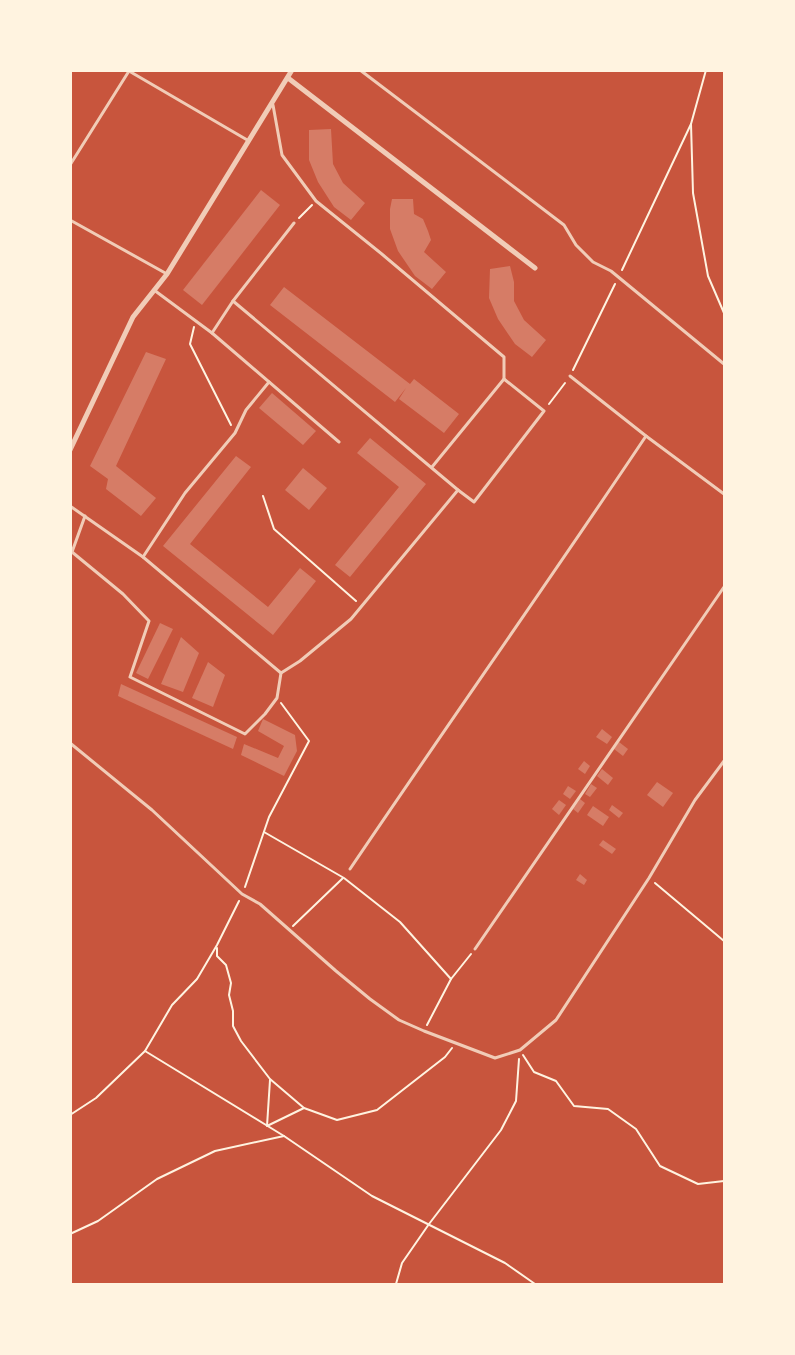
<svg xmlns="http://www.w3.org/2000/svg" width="795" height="1355" viewBox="0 0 795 1355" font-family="Roboto,sans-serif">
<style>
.building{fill:#d67c66}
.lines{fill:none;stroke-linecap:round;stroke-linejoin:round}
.path{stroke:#fff3e0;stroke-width:2}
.service{stroke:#f1ccb7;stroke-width:3}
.minor{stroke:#f1ccb7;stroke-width:5}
</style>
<rect width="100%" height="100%" fill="#c8553d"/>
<g class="building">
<path d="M331,129l2,35 10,19 22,20 -14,17 -17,-13 -16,-25 -9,-22v-30z"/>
<path d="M261,190l19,15 -78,100 -19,-15z"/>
<path d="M392,199h21l1,15 9,5 5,12 3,9 -7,12 22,20 -14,17 -17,-13 -17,-25 -8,-22v-20z"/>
<path d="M510,266l4,16v19l10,19 22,20 -14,17 -17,-13 -17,-25 -9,-21 1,-29z"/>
<path d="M284,287l126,97 4,-5 45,35 -15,19 -45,-34 7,-11 -11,14 -125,-97z"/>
<path d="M146,352l20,7 -50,107 40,32 -15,18 -35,-27 2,-10 -18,-13z"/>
<path d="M272,393l44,38 -13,14 -44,-37z"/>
<path d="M370,438l56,46 -76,93 -15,-12 64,-78 -42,-34z"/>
<path d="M236,456l15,11 -61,77 78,63 32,-39 16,13 -43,54 -110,-89z"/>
<path d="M303,468l24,20 -18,22 -24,-20z"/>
<path d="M160,623l13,6 -25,50 -12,-6z"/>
<path d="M181,637l18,16 -16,39 -22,-8z"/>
<path d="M208,662l17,13 -12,32 -21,-9z"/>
<path d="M121,684l116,53 -4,12 -115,-53z"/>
<path d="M263,719l32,16 2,16 -13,25 -43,-21 3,-11 34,14 6,-12 -26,-15z"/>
<path d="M602,729l10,8 -5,7 -11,-7z"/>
<path d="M619,742l9,7 -5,7 -9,-7z"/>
<path d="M584,761l6,5 -5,8 -7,-5z"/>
<path d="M602,769l11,9 -5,7 -11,-9z"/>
<path d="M657,782l16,11 -10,14 -16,-12z"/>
<path d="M591,784l6,4 -7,9 -5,-3z"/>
<path d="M568,786l8,5 -6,8 -7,-5z"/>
<path d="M580,799l5,4 -7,10 -5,-4z"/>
<path d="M559,800l7,5 -7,10 -7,-6z"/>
<path d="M612,805l11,8 -4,5 -10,-8z"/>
<path d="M593,806l16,11 -6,9 -16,-11z"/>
<path d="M603,840l13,9 -4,5 -13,-9z"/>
<path d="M580,874l7,6 -3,5 -8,-5z"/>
</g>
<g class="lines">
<g class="path">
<path d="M706,70l-15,54 2,69 15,83 16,37"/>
<path d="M299,218l13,-13"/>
<path d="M622,270l69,-146"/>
<path d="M194,327l-4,17 41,81"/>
<path d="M573,370l42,-86"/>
<path d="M549,404l16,-21"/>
<path d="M263,496l11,33 82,72"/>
<path d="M264,832l80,46 56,44 51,57 -24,46"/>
<path d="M655,883l69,58"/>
<path d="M245,887l24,-70 40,-76 -28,-38"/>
<path d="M293,926l50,-48"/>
<path d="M217,948v8l9,9 5,18 -2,12 4,16v15l8,15 29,38 34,29 33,12 40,-10 68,-53 7,-9"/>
<path d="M451,979l20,-25"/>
<path d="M145,1051l139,85 88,60 133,67 30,21"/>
<path d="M523,1055l11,17 22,9 18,25 34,3 28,20 24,37 38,18 26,-3"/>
<path d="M270,1080l-3,46 37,-18"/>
<path d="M70,1115l26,-17 49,-47 27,-46 25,-26 20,-34 22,-44"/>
<path d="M70,1234l28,-13 59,-42 58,-28 69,-15"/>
<path d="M396,1284l6,-21 27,-39 72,-94 15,-29 3,-42"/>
</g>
<g class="service">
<path d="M360,70l204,155 12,20 17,17 18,9 113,93"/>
<path d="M273,105l9,50 34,46 67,54 121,102v22"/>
<path d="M70,165l59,-94 120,70"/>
<path d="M70,220l97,54"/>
<path d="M154,290l58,43 21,-32 61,-78"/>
<path d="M212,333l127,109"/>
<path d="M570,376l76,60 78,58"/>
<path d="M432,467l72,-88 40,32 -70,91 -16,-12"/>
<path d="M70,506l73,51 138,116 19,-12 51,-42 107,-129 -225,-189"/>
<path d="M85,516l-13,36 51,42 26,27 -19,56 115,57 20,-20 12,-16 4,-25"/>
<path d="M143,557l42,-64 50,-60 11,-23 23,-28"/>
<path d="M70,743l82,67 90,84 18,10 76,67 34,28 29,21 25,11 71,27 25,-8 36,-30 93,-142 46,-78 29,-39"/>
<path d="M350,869c98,-145 199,-288 296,-433"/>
<path d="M475,949l249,-362"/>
</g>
<g class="minor">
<path d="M288,78l247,190"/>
<path d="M70,450l63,-133 34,-43 125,-204"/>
</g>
</g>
<rect width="795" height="1355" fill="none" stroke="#fff3e0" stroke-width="144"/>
</svg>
